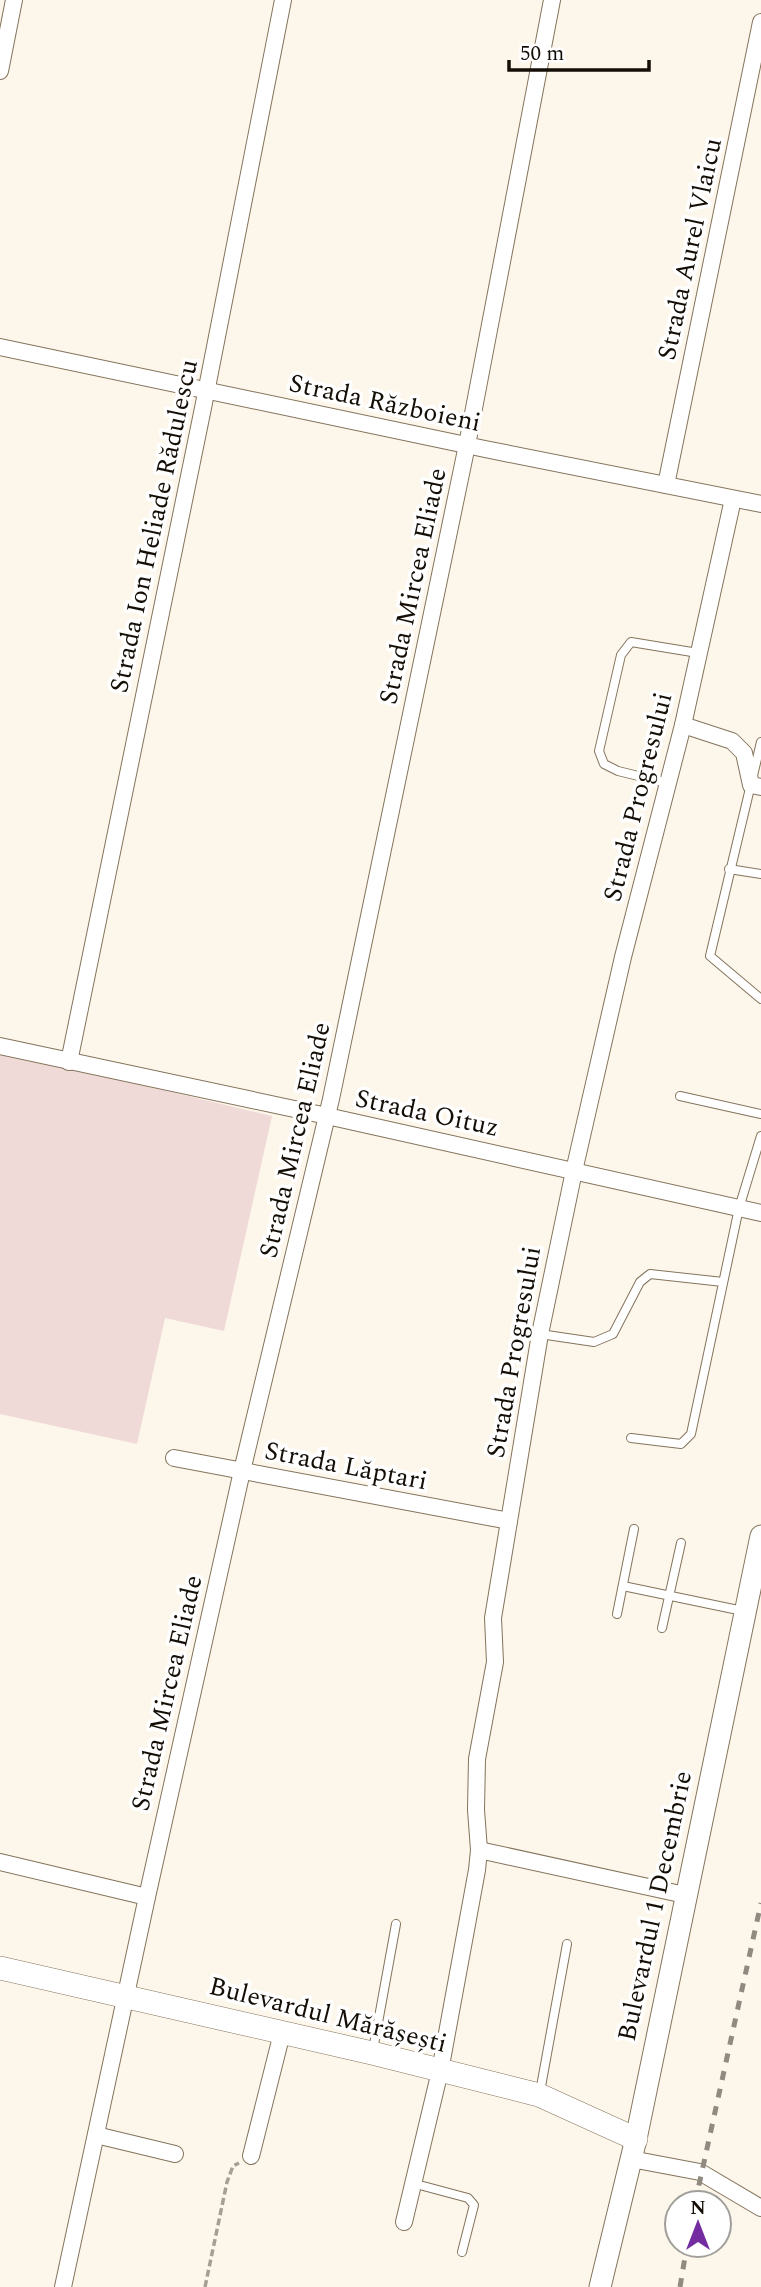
<svg xmlns="http://www.w3.org/2000/svg" width="761" height="2287" viewBox="0 0 761 2287" font-family="Spectral,serif">
<style>
.green{fill:#f0dad7}
.lines{fill:none;stroke-linecap:round;stroke-linejoin:round}
.service-casing{stroke:#84745c;stroke-width:10}
.minor-casing{stroke:#84745c;stroke-width:18}
.tertiary-casing{stroke:#84745c;stroke-width:23}
.secondary-casing{stroke:#84745c;stroke-width:24}
.path{stroke:#a69f95;stroke-width:3.5;stroke-dasharray:7 3.5;stroke-linecap:butt}
.service{stroke:#fff;stroke-width:8}
.minor{stroke:#fff;stroke-width:16}
.tertiary{stroke:#fff;stroke-width:21}
.secondary{stroke:#fff;stroke-width:23}
.rail{stroke:#918a81;stroke-width:5;stroke-dasharray:9 9;stroke-linecap:butt}
.labels{text-anchor:middle;dominant-baseline:central;stroke-width:7;stroke-linejoin:round;paint-order:stroke}
.street-label{font-size:26px;fill:#140e06;stroke:#fff}
</style>
<rect width="100%" height="100%" fill="#fdf6eb"/>
<path class="green" d="M0,1051l272,65 -48,215 -59,-13 -28,126 -137,-30z"/>
<g class="lines">
<defs>
<g id="service">
<path d="M761,742l-51,214 51,43"/>
<path d="M667,783l-49,-12 -14,-7 -5,-13 22,-96 10,-13 67,11"/>
<path d="M729,869l32,5"/>
<path d="M680,1096l81,18"/>
<path d="M540,1334l54,8 19,-8 27,-52 10,-8 73,8"/>
<path d="M631,1438l50,6 10,-10 48,-226 22,-72"/>
<path d="M623,1586l120,25"/>
<path d="M617,1614l17,-85"/>
<path d="M662,1628l19,-85"/>
<path d="M373,2050l23,-126"/>
<path d="M540,2092l27,-148"/>
<path d="M412,2183l56,15 6,7 -12,47"/>
</g>
<g id="minor">
<path d="M0,71l14,-71"/>
<path d="M0,347l485,102 276,55"/>
<path d="M666,485l95,-463"/>
<path d="M683,725l49,16 12,12 7,32 10,2"/>
<path d="M0,1046l327,70 434,97"/>
<path d="M69,1062l134,-654 80,-408"/>
<path d="M174,1458l335,63"/>
<path d="M479,1850l206,45"/>
<path d="M0,1862l147,35"/>
<path d="M96,2135l79,19"/>
<path d="M251,2156l31,-123"/>
<path d="M631,2159l69,13 61,36"/>
<path d="M404,2222l36,-151 37,-201 2,-20 -3,-40 1,-51 18,-97 -2,-44 47,-284 34,-163 49,-214 60,-232 50,-226"/>
<path d="M63,2287l84,-390 95,-426 89,-372 136,-654 85,-445"/>
</g>
<path id="tertiary" d="M600,2287l36,-148 125,-603"/>
<path id="secondary" d="M0,1968l372,85 167,42 97,44"/>
</defs>
<use href="#service" class="service-casing"/>
<use href="#minor" class="minor-casing"/>
<use href="#tertiary" class="tertiary-casing"/>
<use href="#secondary" class="secondary-casing"/>
<path class="path" d="M205,2287l22,-105 6,-16 6,-3"/>
<use href="#service" class="service"/>
<use href="#minor" class="minor"/>
<use href="#tertiary" class="tertiary"/>
<use href="#secondary" class="secondary"/>
<g class="rail">
<path d="M695,2203l66,-300"/>
<path d="M680,2287l7,-42"/>
</g>
</g>
<g class="labels">
<g class="street-label">
<text transform="translate(690 249) rotate(-78)">Strada Aurel Vlaicu</text>
<text transform="translate(385 403) rotate(12)">Strada Războieni</text>
<text transform="translate(154 526) rotate(-78)">Strada Ion Heliade Rădulescu</text>
<text transform="translate(413 586) rotate(-78)">Strada Mircea Eliade</text>
<text transform="translate(638 797) rotate(-76)">Strada Progresului</text>
<text transform="translate(427 1113) rotate(12)">Strada Oituz</text>
<text transform="translate(295 1140) rotate(-77)">Strada Mircea Eliade</text>
<text transform="translate(514 1352) rotate(-80)">Strada Progresului</text>
<text transform="translate(346 1466) rotate(11)">Strada Lăptari</text>
<text transform="translate(167 1693) rotate(-77)">Strada Mircea Eliade</text>
<text transform="translate(655 1906) rotate(-78)">Bulevardul 1 Decembrie</text>
<text transform="translate(328 2015) rotate(14)">Bulevardul Mărășești</text>
</g>
</g>
<g transform="translate(698 2224)"><circle r="33" fill="#ffffff" stroke="#a19f9b" stroke-width="2"/>
<path d="M0-5L12 26L0 18L-12 26Z" fill="#732da1"/>
<text y="-10" font-size="19" font-weight="bold" text-anchor="middle" fill="#140e06">N</text>
</g>
<path d="M509 60v10h140v-10" fill="none" stroke="#140e06" stroke-width="3.5"/>
<text x="520" y="60" font-size="21" fill="#140e06" stroke="#ffffff" stroke-width="5" paint-order="stroke">50 m</text>
</svg>
